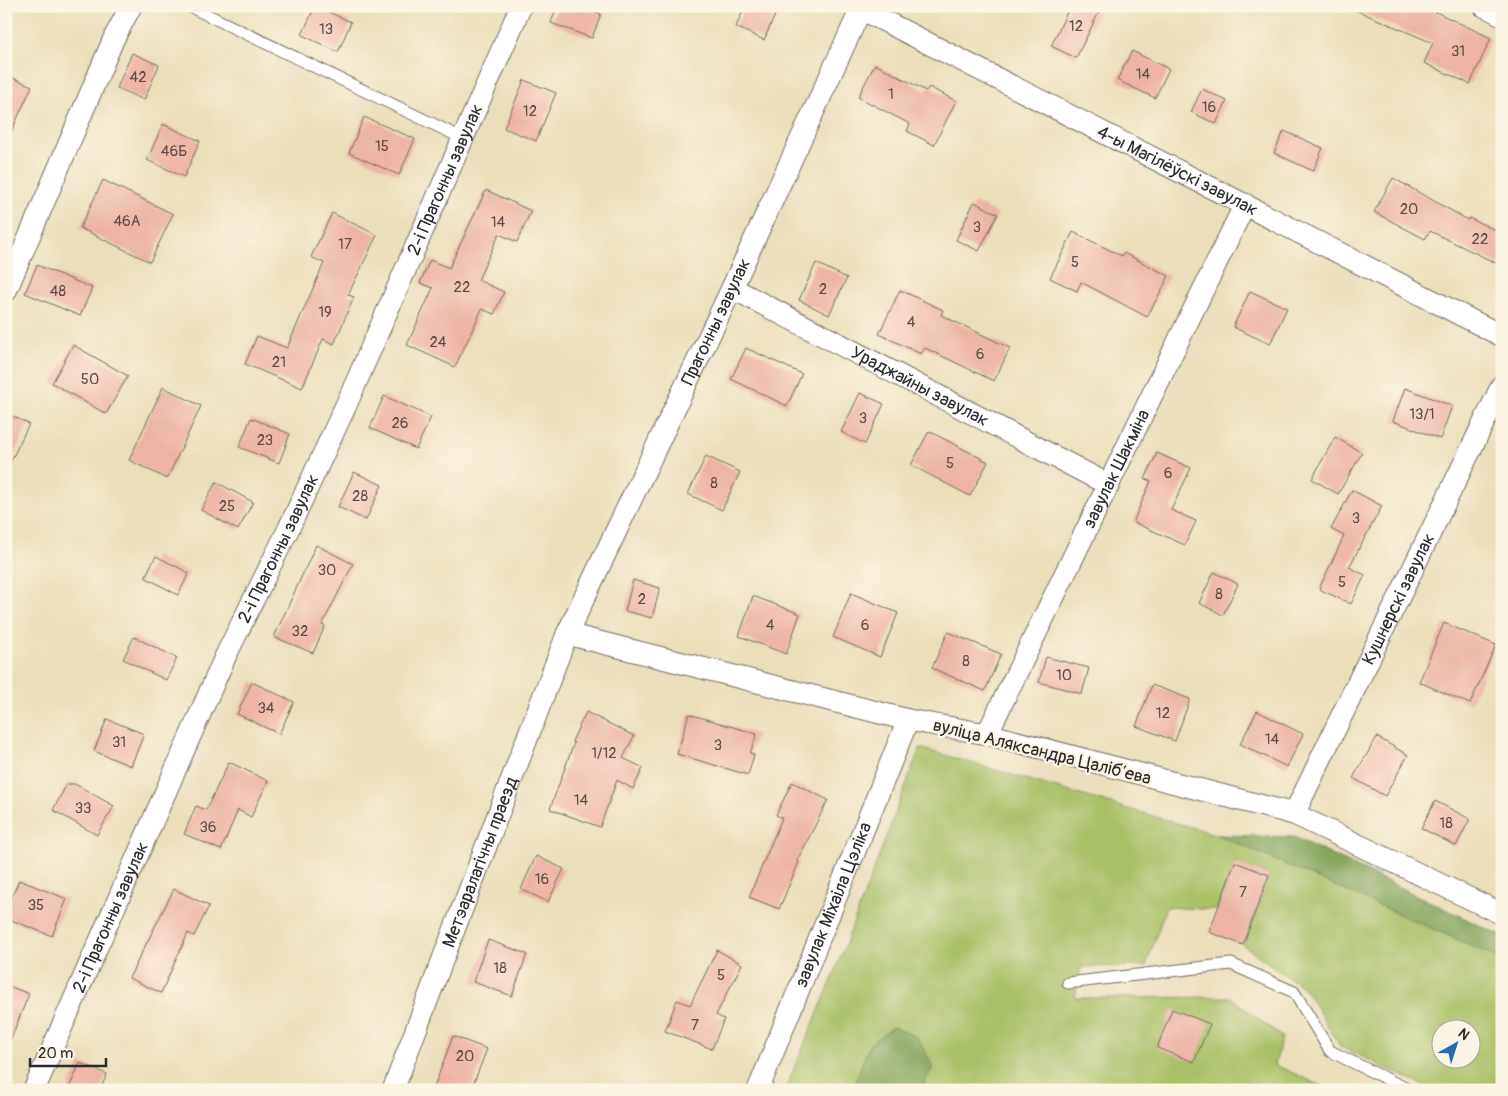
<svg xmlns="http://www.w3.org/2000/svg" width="1508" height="1096" viewBox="0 0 1508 1096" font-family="Pangolin,sans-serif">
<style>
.green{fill:#a9c066;stroke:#6a7648;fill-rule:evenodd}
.forest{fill:#86a65b;stroke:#586843}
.building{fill:#edb4a6}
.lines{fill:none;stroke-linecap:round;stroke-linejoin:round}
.service-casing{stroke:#6e6a5d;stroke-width:13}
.minor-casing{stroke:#6e6a5d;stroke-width:23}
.service{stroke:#fff;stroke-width:11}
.minor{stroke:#fff;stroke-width:21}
.labels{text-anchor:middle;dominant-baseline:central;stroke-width:4.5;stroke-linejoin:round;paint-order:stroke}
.number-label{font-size:15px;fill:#5c4d4a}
.street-label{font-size:18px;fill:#2b2b2b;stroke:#fcf5e5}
</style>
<rect width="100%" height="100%" fill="#fcf5e5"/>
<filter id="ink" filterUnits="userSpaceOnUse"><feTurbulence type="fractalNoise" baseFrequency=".02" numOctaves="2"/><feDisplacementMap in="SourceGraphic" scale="10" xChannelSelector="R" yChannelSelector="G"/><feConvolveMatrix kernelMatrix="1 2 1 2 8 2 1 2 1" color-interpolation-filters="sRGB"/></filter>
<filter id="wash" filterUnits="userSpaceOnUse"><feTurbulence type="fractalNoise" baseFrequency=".0096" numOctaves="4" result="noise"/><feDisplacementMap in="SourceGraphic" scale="20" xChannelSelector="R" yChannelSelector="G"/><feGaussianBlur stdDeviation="1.12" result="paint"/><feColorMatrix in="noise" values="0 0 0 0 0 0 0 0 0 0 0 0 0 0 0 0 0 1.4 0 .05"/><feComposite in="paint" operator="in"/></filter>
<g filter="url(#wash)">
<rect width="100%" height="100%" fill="#ebdebb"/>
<path class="green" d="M920,748l298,87 284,124v131h-70l-92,-44 -35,-57 -62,-44 26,-70 -34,-13 -18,48 -51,-3 -20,59 -65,1 -6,31 155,-1 52,40 -7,28 56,25h-411l13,-23 -63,-23 -15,38 -8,8h-62l48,-113zM1440,1028h30v30h-30z"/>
<g class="forest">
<path d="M1218,835l76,2 208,99v23z"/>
<path d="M893,1027l24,10 16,30 -13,23h-73l8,-9 15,-37z"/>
</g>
<g id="blocks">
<g class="building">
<path d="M315,6l36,16 -13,30 -36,-17z"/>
<path d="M557,6h23l21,8 -9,24 -41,-15z"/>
<path d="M745,6h34l-15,34 -28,-13z"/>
<path d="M1070,6h32l-26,52 -25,-12z"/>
<path d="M1346,6h77l68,32 -21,46 -46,-21 9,-20z"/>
<path d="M1132,51l37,18 -14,29 -38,-18z"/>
<path d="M132,53l27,12 -15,35 -27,-12z"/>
<path d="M875,64l51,27 3,-4 27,14 -22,44 -27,-14 3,-7 -52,-27z"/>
<path d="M6,75l26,11 -26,57z"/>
<path d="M524,80l32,13 -20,48 -32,-13z"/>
<path d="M1202,89l25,12 -11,23 -25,-12z"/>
<path d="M364,117l51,22 -16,36 -50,-22z"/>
<path d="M163,124l37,17 -16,36 -37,-17z"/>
<path d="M1284,131l39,17 -10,23 -39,-18z"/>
<path d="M1393,178l75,42 1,-2 33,15v33l-72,-35 -5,8 -51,-27z"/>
<path d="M103,180l70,34 -23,48 -70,-34z"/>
<path d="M486,190l45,21 -14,31 -18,-8 -21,46 26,12 -10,22 -12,-5 -27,58 -48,-22 26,-57 -13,-5 10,-23 19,8z"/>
<path d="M974,202l24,12 -19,37 -23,-11z"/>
<path d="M332,213l45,22 -29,60 6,2 -20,47 -11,-5 -21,49 -57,-24 12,-28 30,12 37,-85 -13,-6z"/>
<path d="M1073,232l49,24 2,-3 45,23 -22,41 -66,-35 -4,9 -27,-13z"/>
<path d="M816,263l31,15 -18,37 -30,-15z"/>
<path d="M37,265l55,23 -12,28 -55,-23z"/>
<path d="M900,290l43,20 -2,5 69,33 -16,33 -69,-33 -4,6 -42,-20z"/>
<path d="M1250,291l37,17 -17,36 -37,-17z"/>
<path d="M73,345l55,31 -22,38 -54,-31z"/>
<path d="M746,348l56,26 -15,32 -56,-27z"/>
<path d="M163,387l38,19 -34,73 -38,-19z"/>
<path d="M1405,388l47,18 -12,33 -47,-18z"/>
<path d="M860,393l24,11 -19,40 -24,-12z"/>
<path d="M384,396l47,21 -15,32 -46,-21z"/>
<path d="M6,413l23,11 -23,47z"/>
<path d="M251,418l39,16 -11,29 -40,-16z"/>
<path d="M929,431l59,31 -18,34 -59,-31z"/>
<path d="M1335,437l27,16 -24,41 -26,-15z"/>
<path d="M1157,453l34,15 -20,42 25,11 -11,24 -52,-23 18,-41 -6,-2z"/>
<path d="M706,456l34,16 -18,38 -34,-16z"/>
<path d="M354,472l28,13 -16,35 -28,-13z"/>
<path d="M216,482l37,20 -15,28 -37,-20z"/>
<path d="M1352,490l30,16 -33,61 16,8 -14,29 -32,-15 25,-53 -13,-7z"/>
<path d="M316,545l37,19 -31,61 3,1 -12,27 -39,-16z"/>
<path d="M156,556l33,17 -11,22 -33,-18z"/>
<path d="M1214,572l24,12 -15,31 -24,-12z"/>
<path d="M633,580l27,8 -8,30 -27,-7z"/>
<path d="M851,593l47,20 -18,44 -47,-20z"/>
<path d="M753,596l47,18 -14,40 -47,-18z"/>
<path d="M1444,623l52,22 -26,59 -51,-22z"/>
<path d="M948,632l53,22 -16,37 -53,-23z"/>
<path d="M134,637l43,21 -11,22 -43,-21z"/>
<path d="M1046,657l43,11 -7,26 -43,-12z"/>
<path d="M252,682l42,20 -15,32 -42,-20z"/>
<path d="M1152,685l38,14 -15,42 -39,-15z"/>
<path d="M1257,711l46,23 -16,33 -47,-23z"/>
<path d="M586,712l48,24 -11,22 20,10 -10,21 -16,-9 -17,47 -50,-18 24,-66 -2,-2z"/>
<path d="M689,714l68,20 -7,19 4,2 -6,20 -71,-21z"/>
<path d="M107,719l37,15 -13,32 -37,-15z"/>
<path d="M1377,737l31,18 -23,41 -32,-18z"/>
<path d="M229,762l39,19 -17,36 -13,-7 -17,40 -37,-16 12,-28 10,4z"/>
<path d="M792,782l36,18 -31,61 2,1 -20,47 -30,-12 33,-79 -6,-3z"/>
<path d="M67,784h8l39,22 -17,29 -44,-25z"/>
<path d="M1435,801l35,18 -14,27 -35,-18z"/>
<path d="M536,856l28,13 -16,33 -27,-13z"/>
<path d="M1235,862l34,13 -26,70 -34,-13z"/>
<path d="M19,880l48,19 -15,37 -46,-18v-7z"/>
<path d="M174,889l35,17 -15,30 -6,-3 -27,60 -32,-15z"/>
<path d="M488,940l39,14 -15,42 -39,-14z"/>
<path d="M717,950l25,14 -26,51 8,4 -12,30 -47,-18 12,-31 13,5z"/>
<path d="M6,985l23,9 -22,54h-1z"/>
<path d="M1172,1009l38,15 -16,38 -37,-14z"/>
<path d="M453,1036l34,13 -16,41h-38z"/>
<path d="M80,1063l27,11 -7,16h-32z"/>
</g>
</g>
</g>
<g filter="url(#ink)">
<use href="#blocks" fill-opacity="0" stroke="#6e6a5d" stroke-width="1"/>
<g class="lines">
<defs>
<g id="service">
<path d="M189,6l273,132"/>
<path d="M1068,983l163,-19 63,28 36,59 79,39"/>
</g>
<g id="minor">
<path id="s1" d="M855,6l647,330"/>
<path d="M1484,6l18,9"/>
<path id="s2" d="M732,288l377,197"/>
<path d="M6,291l108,-253 17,-32"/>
<path d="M567,634l341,86 79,14 307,80 208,100"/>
<path id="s3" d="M987,734l258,-530"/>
<path id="s4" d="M1294,814l208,-429"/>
<path id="s5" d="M34,1090l192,-435 62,-125 59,-127 174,-397"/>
<path id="s6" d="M393,1090l174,-456 165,-346 129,-279"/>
<path id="s7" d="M758,1090l150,-370"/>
</g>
</defs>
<use href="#service" class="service-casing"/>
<use href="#minor" class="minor-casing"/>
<use href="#service" class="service"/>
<use href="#minor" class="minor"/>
</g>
</g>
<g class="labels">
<g class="number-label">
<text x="1076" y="26">12</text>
<text x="326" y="29">13</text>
<text x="1458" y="51">31</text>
<text x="1143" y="74">14</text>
<text x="138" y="77">42</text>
<text x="891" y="94">1</text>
<text x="1209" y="107">16</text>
<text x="530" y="111">12</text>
<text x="382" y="146">15</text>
<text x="174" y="151">46Б</text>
<text x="1409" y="209">20</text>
<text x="127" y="221">46А</text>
<text x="498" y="222">14</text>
<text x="977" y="227">3</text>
<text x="1480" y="239">22</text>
<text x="345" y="244">17</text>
<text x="1075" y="262">5</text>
<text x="462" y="287">22</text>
<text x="823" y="289">2</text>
<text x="58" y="291">48</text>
<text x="325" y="312">19</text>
<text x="911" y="322">4</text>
<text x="438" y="342">24</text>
<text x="980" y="354">6</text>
<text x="279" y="362">21</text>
<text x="90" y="379">50</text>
<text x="1422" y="414">13/1</text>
<text x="863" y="418">3</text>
<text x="400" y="423">26</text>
<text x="265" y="440">23</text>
<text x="950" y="463">5</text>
<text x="1168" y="473">6</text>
<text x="714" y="483">8</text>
<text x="360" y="496">28</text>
<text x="227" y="506">25</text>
<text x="1356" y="518">3</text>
<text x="327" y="570">30</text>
<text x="1342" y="582">5</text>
<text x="1219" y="594">8</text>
<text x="642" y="599">2</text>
<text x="770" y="625">4</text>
<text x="865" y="625">6</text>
<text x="300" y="631">32</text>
<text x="966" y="661">8</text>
<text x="1064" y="675">10</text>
<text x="266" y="708">34</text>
<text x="1163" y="713">12</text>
<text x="1272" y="739">14</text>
<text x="119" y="742">31</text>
<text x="718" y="745">3</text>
<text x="604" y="753">1/12</text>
<text x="581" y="800">14</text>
<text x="83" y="808">33</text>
<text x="1446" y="823">18</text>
<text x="208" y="827">36</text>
<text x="542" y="879">16</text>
<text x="1243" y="892">7</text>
<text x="36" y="905">35</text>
<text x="500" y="968">18</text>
<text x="721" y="975">5</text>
<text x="695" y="1025">7</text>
<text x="465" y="1056">20</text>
</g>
<g class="street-label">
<text stroke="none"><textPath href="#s1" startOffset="362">4-ы Магілёўскі завулак</textPath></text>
<text stroke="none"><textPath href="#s5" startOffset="999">2-і Прагонны завулак</textPath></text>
<text stroke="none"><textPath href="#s6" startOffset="834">Прагонны завулак</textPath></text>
<text stroke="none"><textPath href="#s2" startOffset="212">Ураджайны завулак</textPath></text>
<text stroke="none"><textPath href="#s3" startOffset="295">завулак Шакміна</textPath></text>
<text stroke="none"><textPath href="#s5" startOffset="594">2-і Прагонны завулак</textPath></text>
<text stroke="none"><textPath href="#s4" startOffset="239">Кушнерскі завулак</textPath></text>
<text transform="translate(1042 752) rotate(14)">вуліца Аляксандра Цалібʼева</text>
<text stroke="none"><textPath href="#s6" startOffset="244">Метэаралагічны праезд</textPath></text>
<text stroke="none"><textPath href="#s7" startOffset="200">завулак Міхаіла Цэліка</textPath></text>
<text stroke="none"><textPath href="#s5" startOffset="189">2-і Прагонны завулак</textPath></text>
</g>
</g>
<rect width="1508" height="1096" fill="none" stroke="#fcf5e5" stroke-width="25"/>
<g transform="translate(1456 1044) rotate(39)"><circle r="24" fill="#fcf5e5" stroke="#a8a49b"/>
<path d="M0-4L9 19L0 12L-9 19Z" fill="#1f6fb2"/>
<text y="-8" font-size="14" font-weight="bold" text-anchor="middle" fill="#2b2b2b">N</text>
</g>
<path d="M30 1058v8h76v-8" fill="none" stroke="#2b2b2b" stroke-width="2.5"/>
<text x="38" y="1058" font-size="15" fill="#2b2b2b" stroke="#fcf5e5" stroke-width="4" paint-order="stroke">20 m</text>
</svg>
